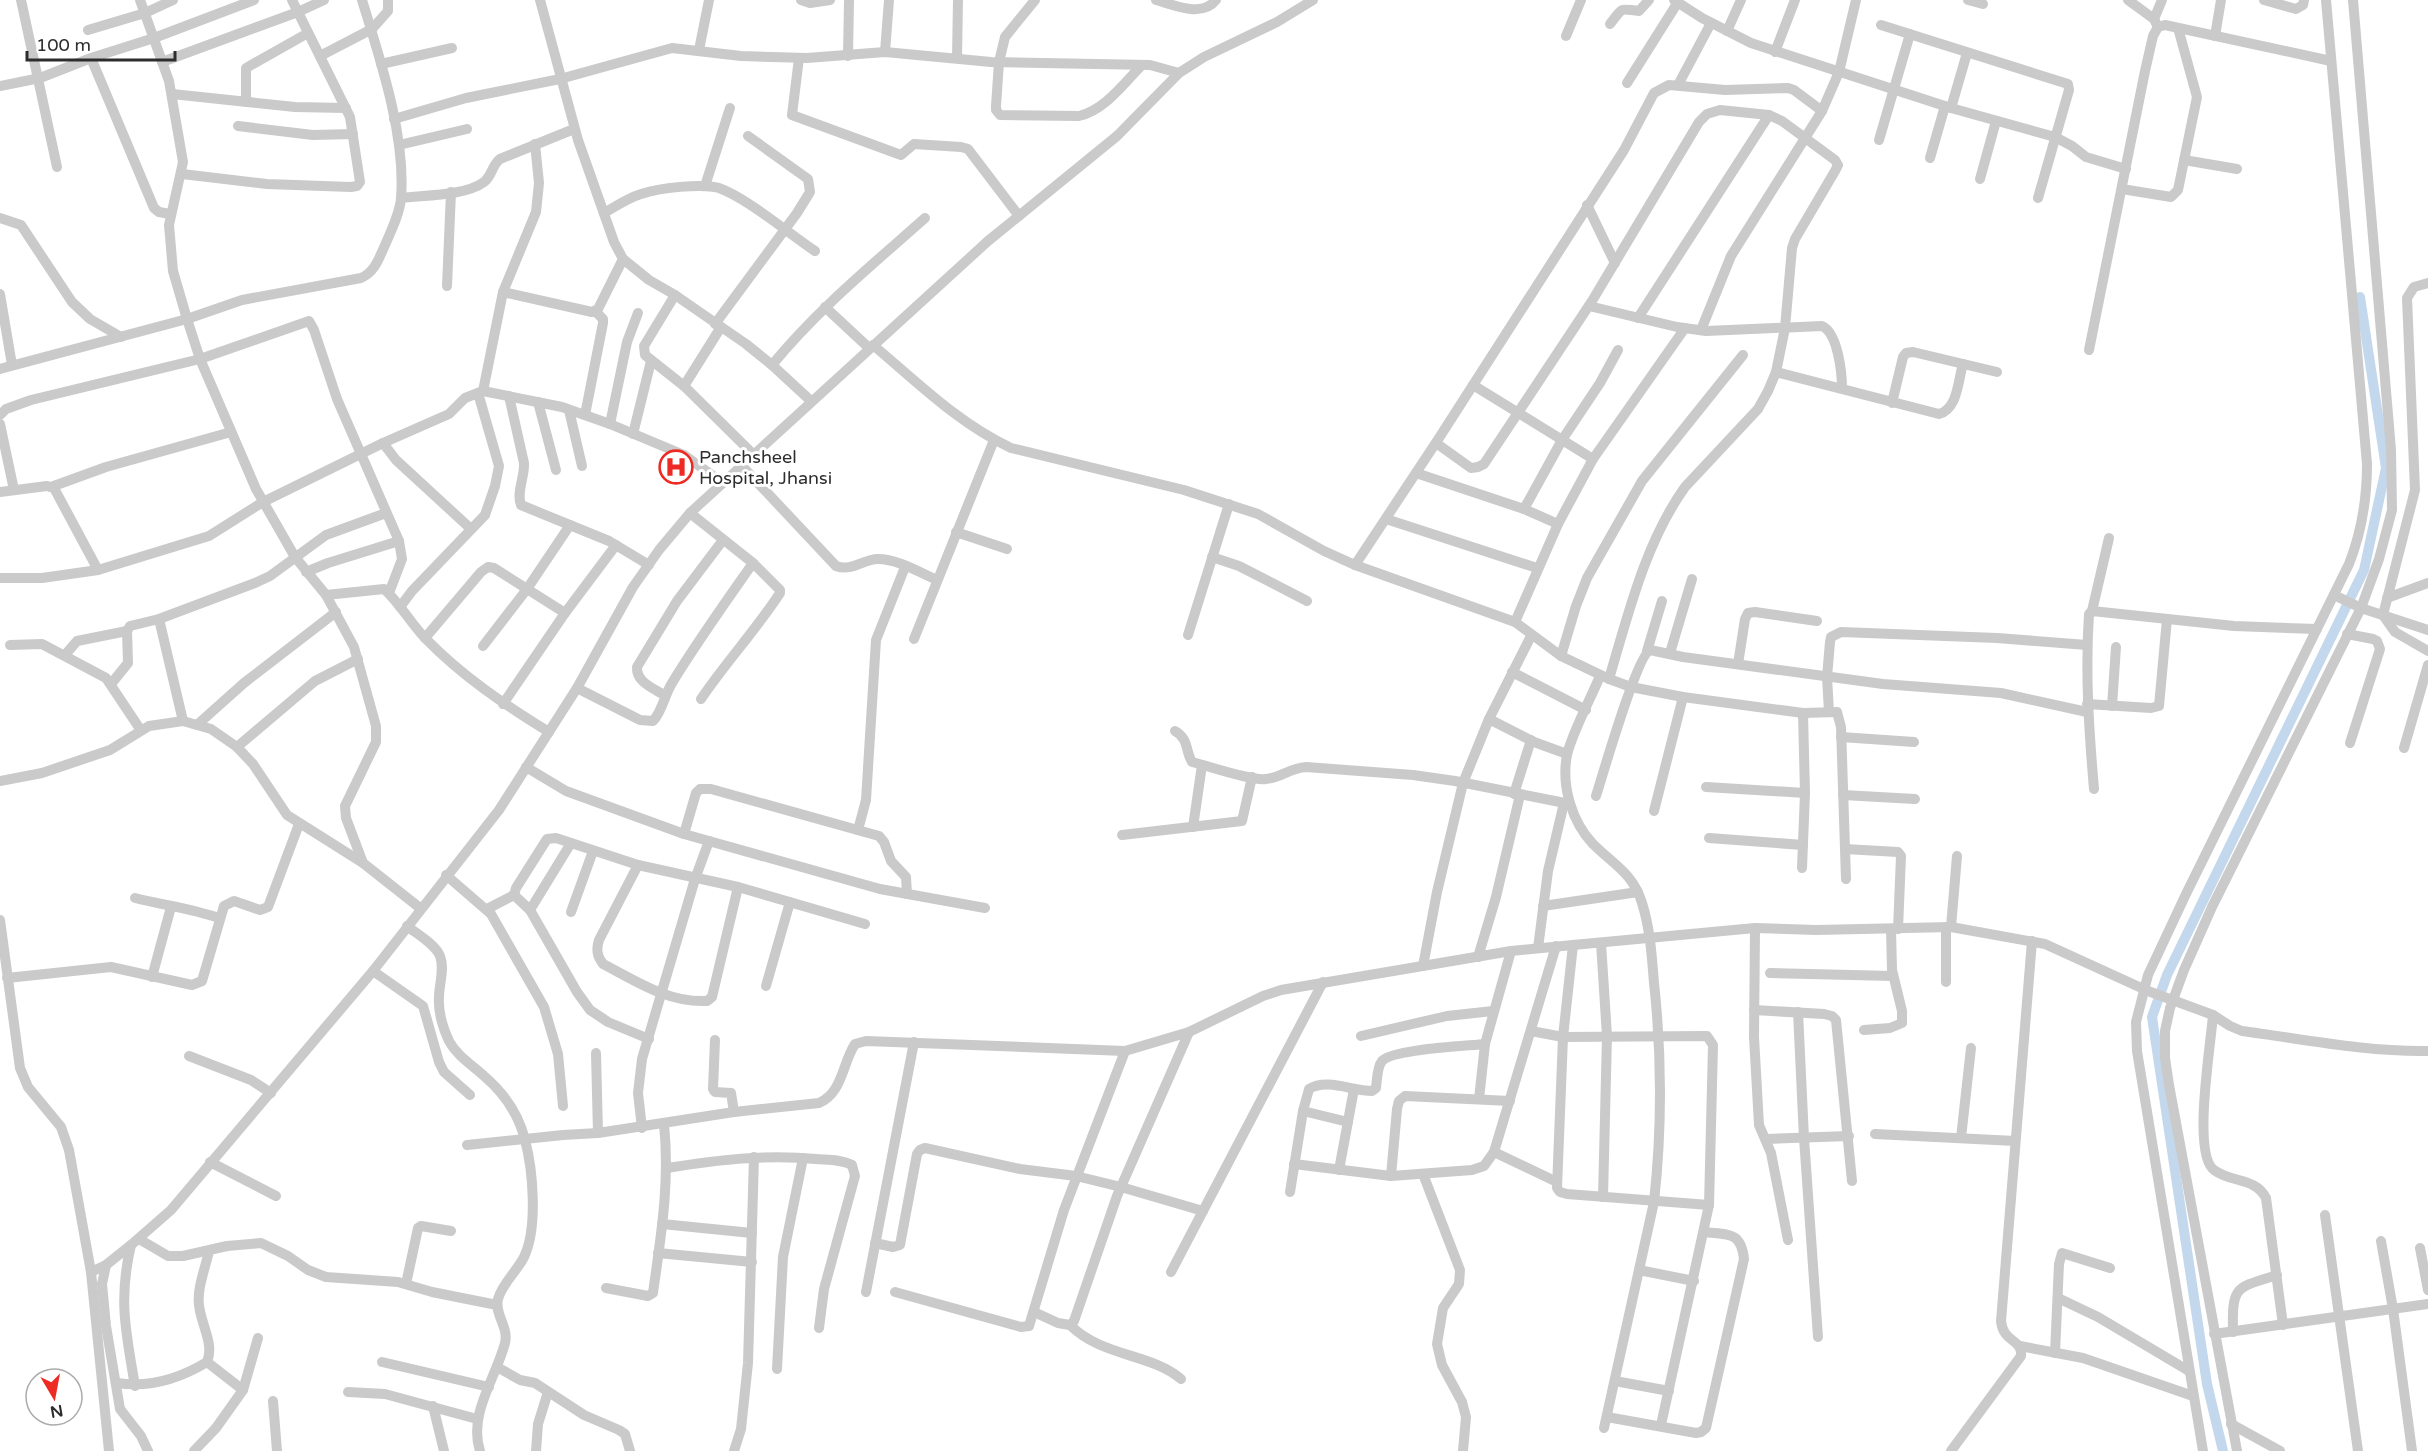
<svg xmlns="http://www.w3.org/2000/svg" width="2428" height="1451" viewBox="0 0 2428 1451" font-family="'Varela Round',sans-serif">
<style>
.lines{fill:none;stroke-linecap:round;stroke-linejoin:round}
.canal{stroke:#c3d8ed;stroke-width:10}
.minor{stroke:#cacaca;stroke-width:10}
.labels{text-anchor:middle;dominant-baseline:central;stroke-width:6;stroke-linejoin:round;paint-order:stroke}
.poi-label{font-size:18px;fill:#2d2d2d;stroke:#fff;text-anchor:start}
</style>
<rect width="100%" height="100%" fill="#fff"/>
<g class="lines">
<path class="canal" d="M2223,1451l-16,-67 -55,-367 15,-42 197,-405 22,-102 -26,-171"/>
<g class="minor">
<path d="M21,0l36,167"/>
<path d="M140,0l29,81 14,81 -14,63 4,46 14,48 13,40 56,130 39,68 31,38 28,52 22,79v16l-31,64 1,12 17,45"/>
<path d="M540,0l38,140 36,102 9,17 26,21 26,15 71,49 26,21 39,36"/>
<path d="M801,0l9,3 20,-3"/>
<path d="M1035,0l-30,37 -6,25 -3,44v4l4,5 79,1c26,-6 45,-33 63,-51"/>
<path d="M1156,0c18,5 46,18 60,0"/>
<path d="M1674,0l28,18 49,25 200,65 104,29 17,9 14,11 40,12"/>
<path d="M1968,0l15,4"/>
<path d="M2128,0l26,19 4,8"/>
<path d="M2264,0l32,9 7,-4 1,-5"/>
<path d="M2154,19l8,-19"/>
<path d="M1610,24c14,-18 9,-15 29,-13l10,-11"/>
<path d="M1881,25l187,59 1,6 -31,108"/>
<path d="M88,30l57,-17 28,-13"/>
<path d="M1727,31l14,-31"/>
<path d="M1566,36l15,-36"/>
<path d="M2215,36l6,-36"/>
<path d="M699,50l10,-50"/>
<path d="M885,52l4,-52"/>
<path d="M1775,52l20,-52"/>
<path d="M320,56l52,-27 16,-18v-11"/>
<path d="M848,56l1,-56"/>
<path d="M91,58l63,150 5,4 11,2"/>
<path d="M799,58l-7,57 109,40 13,-11 47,3 7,2 51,67"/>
<path d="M957,58l1,-58"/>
<path d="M162,62l136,-50 26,-12"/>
<path d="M381,64l71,-16"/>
<path d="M1627,83l51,-81"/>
<path d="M1678,85l33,-62"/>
<path d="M0,86l40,-8 51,-20 63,-20 100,-38"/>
<path d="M172,94l123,13 51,1"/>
<path d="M246,102v-34l62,-35"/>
<path d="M1951,108l16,-55"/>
<path d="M394,119l72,-21 94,-19 112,-31 69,8 66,2 78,-6 106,10 159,3 29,8"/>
<path d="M238,126l75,9 40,-1"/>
<path d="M1879,140l31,-106"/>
<path d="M399,145l68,-16"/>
<path d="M1930,158l15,-52"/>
<path d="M2184,160l53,9"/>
<path d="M182,174l85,10 84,3 6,-1 3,-4 -10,-65 -58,-117"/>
<path d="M1980,179l16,-58"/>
<path d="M705,186l25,-78"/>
<path d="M2122,189l49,8 7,-7 19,-93 -19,-69"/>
<path d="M401,198c24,-3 64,-2 83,-16 8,-6 8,-17 16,-23l74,-30"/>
<path d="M1587,205l28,58"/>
<path d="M604,213c12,-7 24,-15 37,-19 18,-6 60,-11 78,-6 28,10 69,45 96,63"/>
<path d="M0,218l21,7 51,77 18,17 31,18"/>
<path d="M2428,283l-14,4 -7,11 8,192 -32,125 12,17 33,19"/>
<path d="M447,286l4,-94"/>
<path d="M503,292l89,20 6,-3 25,-50"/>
<path d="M0,294l12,71"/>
<path d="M675,295l-31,51 1,9 39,31 71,70"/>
<path d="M1589,306l88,21 29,4 116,-5c16,7 20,47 20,63"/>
<path d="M825,307l44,41"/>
<path d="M1638,318l131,-203"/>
<path d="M715,324l82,-111 13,-21 -2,-13 -60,-43"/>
<path d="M1701,330l30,-74 91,-145 17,-39 17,-72"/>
<path d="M873,345c44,37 86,79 138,103l173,42 74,24 66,37 31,14 160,57 46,34 48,23 22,8 52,10 120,16 34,-1 4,15 5,152"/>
<path d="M2089,350l56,-279 8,-35 5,-9 7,-2 166,36"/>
<path d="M772,365c45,-55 100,-100 153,-147"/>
<path d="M0,369l187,-50 55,-19 119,-22c14,-6 18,-20 24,-33 6,-14 15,-32 16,-47 5,-62 -21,-139 -39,-198"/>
<path d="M1776,372l163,42c19,-5 19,-34 24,-50"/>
<path d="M1473,385l120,74"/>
<path d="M684,386l37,-59"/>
<path d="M483,391l20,-99 33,-80 3,-29 -4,-39"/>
<path d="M509,396l15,67c1,13 -8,30 -3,42l88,36 40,24"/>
<path d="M538,402l18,68"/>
<path d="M1892,403l11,-46 3,-4 7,-1 84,20"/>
<path d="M569,410l13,56"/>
<path d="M0,415l6,-6 25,-9 169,-41 109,-38 5,9 23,69 62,142 3,18 -13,34"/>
<path d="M585,415l18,-92v-4l-8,-8"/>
<path d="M0,424l14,66"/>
<path d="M610,424l17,-82 11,-29"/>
<path d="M633,434l18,-73"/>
<path d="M383,443l13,17 75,69"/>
<path d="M1436,443l35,25 7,-1 6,-3 108,-163 107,-179 8,-8 13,-4 49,5 13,6 53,39 3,5 -3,6 -40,68 -3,9 -7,80 -9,44 -8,19 -10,18 -73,78c-40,56 -57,128 -76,192"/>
<path d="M742,466l94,100c16,6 27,-7 42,-7 19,0 41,13 59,21"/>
<path d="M1416,473l108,36 34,15"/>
<path d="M51,487l55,-20 125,-35"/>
<path d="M0,492l47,-6 7,2 44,82"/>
<path d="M1524,509l38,-69 38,-57 18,-33"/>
<path d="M690,513l63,50 27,27v3c-24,37 -54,69 -79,106"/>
<path d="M1386,519l151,49"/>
<path d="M956,532l51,17"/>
<path d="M1212,557l27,9 68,35"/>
<path d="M1355,565l84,-127 185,-288 30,-57 15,-8 56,5 63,-2 6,2 28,21"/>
<path d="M306,572l22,-9 71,-22"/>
<path d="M0,578h42l56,-8 111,-34 54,-34 120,-59 66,-29 16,-16 18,-7 79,16 48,17 74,31 39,28"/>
<path d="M326,595l58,-6c16,14 27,35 42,50 36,37 79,66 123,93"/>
<path d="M2334,595l27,13 67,22"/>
<path d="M2387,598l41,-15"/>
<path d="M400,607l12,-16 73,-76 10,-29 4,-20 -21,-73"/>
<path d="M2092,611l17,-73"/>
<path d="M159,619l24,102"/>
<path d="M1515,622l43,-98 35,-65 92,-131"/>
<path d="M2347,634l26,5 4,2 3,8 -30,94"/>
<path d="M1188,635l41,-131"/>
<path d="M425,638l56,-66 7,-5 6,1 71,45"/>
<path d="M914,639l80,-199"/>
<path d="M10,645l32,-1 64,34 34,51"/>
<path d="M483,646l44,-57 43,-64"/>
<path d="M1647,651l15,-50"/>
<path d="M1670,653l22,-74"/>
<path d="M65,655l12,-14 50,-10"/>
<path d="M1561,656l15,-50 11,-28 55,-97 101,-126"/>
<path d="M1738,664l7,-45 3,-6 7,-1 62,9"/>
<path d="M1512,672l74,38"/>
<path d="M1600,676c-9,22 -28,57 -33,79 -6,31 5,67 26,89 20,20 40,29 49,59 8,25 10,54 12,80 8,73 8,146 0,219l-50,226"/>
<path d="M111,684l17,-21 -1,-32 3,-5 29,-7 96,-36 15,-7 56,-41 60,-22"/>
<path d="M577,688l63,32 13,1c9,-9 12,-27 19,-38 25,-41 53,-80 81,-120"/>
<path d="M664,695c-11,-7 -28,-13 -27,-28l40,-66 46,-61"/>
<path d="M503,704l62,-91 51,-68"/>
<path d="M2087,704l64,4 8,-2 8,-87"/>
<path d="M2112,706l4,-59"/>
<path d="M1829,712l-2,-35 3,-35 1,-5 10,-5 156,6 90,7"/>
<path d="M1489,719l45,23 33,12"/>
<path d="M197,725l47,-42 92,-71"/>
<path d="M1175,731c14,8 10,19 17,31 17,4 59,19 74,17 14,-1 24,-11 40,-12l107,8 42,6 115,23"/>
<path d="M1841,737l73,5"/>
<path d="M237,747l78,-66 43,-22"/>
<path d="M2404,748l24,-83"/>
<path d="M526,767l40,24 118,43 196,55 105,19"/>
<path d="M0,781l42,-8 68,-23 39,-24 34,-5 28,8 26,18 16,17 34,51 76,48 57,45"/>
<path d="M1706,787l99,6"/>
<path d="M2094,789c-5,-58 -9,-116 -5,-175l3,-3 142,15 83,3"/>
<path d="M1514,794l17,-54"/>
<path d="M1843,795l72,4"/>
<path d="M1596,796c7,-22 41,-140 54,-146l33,7 200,27 118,9 86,19"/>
<path d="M1654,811l29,-114"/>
<path d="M1193,827l9,-62"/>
<path d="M858,830l8,-30 10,-160 29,-73"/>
<path d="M684,834l12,-41 4,-4h11l168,47 5,6 7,19 15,16 1,17"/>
<path d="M1122,835l120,-14 10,-44"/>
<path d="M1709,838l94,7"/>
<path d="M1845,849l53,3 3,4 -3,73"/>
<path d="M638,865l-39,75c-3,10 -2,16 4,24 33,17 65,39 104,37l5,-4 26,-110"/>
<path d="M1802,868l3,-75 -2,-80"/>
<path d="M446,875l45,39 53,93 14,47 5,52"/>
<path d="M135,898c28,7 57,11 84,20"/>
<path d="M1543,906l95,-14"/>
<path d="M487,909l27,-14"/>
<path d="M530,910l41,-67"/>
<path d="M571,912l22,-61"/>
<path d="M0,920l20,148 8,19 33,40 8,23 22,122 18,179"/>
<path d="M407,926c10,8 28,18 33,30 5,13 -1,28 -1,41 -1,15 4,31 10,44 8,15 23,24 35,35 20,17 35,39 41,64 8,30 13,88 -1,117 -7,14 -22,27 -26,42 -4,15 11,28 7,44 -9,35 -37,71 -25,108"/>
<path d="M1951,927l6,-71"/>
<path d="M1755,928l-1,109 5,88 12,28 17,87"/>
<path d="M1601,943l6,93 -4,161"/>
<path d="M1573,945l-10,92 -6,151 3,4 7,2 142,11"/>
<path d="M1538,948l10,-77 16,-68"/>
<path d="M1478,957l18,-60 24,-102"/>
<path d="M1423,966l14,-74 26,-109 26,-64 42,-83"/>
<path d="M373,971l50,35 16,56 5,10 26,23"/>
<path d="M1770,973l123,3"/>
<path d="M152,977l19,-70"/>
<path d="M7,978l104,-11 81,18 10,-4 22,-75 10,-5 26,9 8,-3 31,-83"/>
<path d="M1946,982v-55"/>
<path d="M766,986l24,-84"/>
<path d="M1754,1010l70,4 8,2 4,4 16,161"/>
<path d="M1798,1012l6,126 14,199"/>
<path d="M2213,1015c-2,29 -21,139 1,155 17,13 41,7 52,28l17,127"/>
<path d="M1864,1030l26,-2 12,-5v-12l-10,-41 -1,-41"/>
<path d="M1531,1031l32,6 144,-1 6,9 -4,160 -48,220"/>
<path d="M1361,1036l86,-20 46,-5"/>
<path d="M649,1039l-41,-17 -18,-12 -13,-18 -47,-82 -16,-15 2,-7 31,-49 9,-1 82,27 100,22 127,37"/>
<path d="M715,1040l-2,49 2,3 16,1 3,19"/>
<path d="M596,1053l2,80"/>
<path d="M189,1056l62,24 20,13"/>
<path d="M1479,1099l6,-55 26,-93"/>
<path d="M1303,1111l45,11"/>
<path d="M642,1128l-4,-35 4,-34 53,-180 14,-38"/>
<path d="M1875,1134l140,7"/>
<path d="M1961,1138l10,-90"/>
<path d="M1766,1139l83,-3"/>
<path d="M467,1145l96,-10 35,-2 136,-21 85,-9c24,-11 23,-39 36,-59l11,-3 259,10 64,-19 74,-36 18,-6 230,-39 62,-6 182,-17 61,2 135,-3 94,17 103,47 65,24 17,11 12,5c61,8 124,21 186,20"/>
<path d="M1494,1152l63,30"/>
<path d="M210,1162l66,34"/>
<path d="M1294,1164l97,12 81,-6 12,-4 10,-14 62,-206"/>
<path d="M667,1168c50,-8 98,-14 149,-9 11,1 25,0 36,6l3,11 -31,113 -5,39"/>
<path d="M1339,1170l15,-81"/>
<path d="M1423,1174l37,96 -1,14 -16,24 -6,36 5,21 20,37 4,15 -3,34"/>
<path d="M1391,1176l6,-67 2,-8 6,-5 105,5"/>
<path d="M1290,1192l13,-81 6,-22c18,-11 43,2 63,2l4,-3c1,-8 1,-21 6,-27 10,-12 85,-15 103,-17"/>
<path d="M2325,1215l33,236"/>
<path d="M662,1224l90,9"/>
<path d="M139,1239l29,17h15l44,-10 34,-3 27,13 20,14 18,7 72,5 34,10 65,13"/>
<path d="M2381,1241l12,68 19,142"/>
<path d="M875,1243l18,4 7,-2 17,-91 3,-4 5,-2 95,21 56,7 45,11 82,24"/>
<path d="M131,1245c-13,55 -5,87 4,141"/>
<path d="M2420,1248l8,42"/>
<path d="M658,1253l94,9"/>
<path d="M106,1265l-4,19 4,42 14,83 21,27 7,15"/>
<path d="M1639,1270l55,11"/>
<path d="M91,1272l15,-7 25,-20 40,-35 202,-239 126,-161 78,-122 56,-101 26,-37 31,-37 298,-272 129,-105 62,-63 25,-16 73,-35 36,-22"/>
<path d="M1171,1272l152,-290"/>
<path d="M406,1284l12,-56 3,-2 30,5"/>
<path d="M606,1288l42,8 5,-3c8,-58 17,-110 11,-169"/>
<path d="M866,1292l48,-250"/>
<path d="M895,1292l126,35 8,-1 35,-116 61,-159"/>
<path d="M2058,1298l40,19 91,54"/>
<path d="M1034,1312l24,11 12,2 4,-4 43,-125 72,-164"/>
<path d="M1070,1325c32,32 80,28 111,54"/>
<path d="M2233,1332c-1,-46 2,-44 44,-57"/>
<path d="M2214,1334l214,-30"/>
<path d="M2020,1346l63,12 110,38"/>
<path d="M2055,1353l4,-89 3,-11 48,15"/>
<path d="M207,1362l36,28"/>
<path d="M382,1362l107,25"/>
<path d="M497,1367l23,13 15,3 49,32 35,15 6,4 5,17"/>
<path d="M777,1369l6,-112 20,-99"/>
<path d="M1615,1381l54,10"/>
<path d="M117,1383c32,5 62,-4 90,-21 7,-16 -4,-35 -7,-51 -5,-19 5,-41 9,-60"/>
<path d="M348,1392l37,2 92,25"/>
<path d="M273,1401l4,50"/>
<path d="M433,1406l11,45"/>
<path d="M1607,1417l89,16 5,-1 5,-4 38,-169c-3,-28 -16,-24 -40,-27"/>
<path d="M2231,1424l49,27"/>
<path d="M194,1451l22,-23 27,-38 15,-52"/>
<path d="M536,1451l2,-27 10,-32"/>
<path d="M734,1451l7,-22 7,-66 6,-206"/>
<path d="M1951,1451l70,-95c2,-17 -18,-13 -20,-35l31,-380"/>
<path d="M2203,1451l-66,-400 -1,-29 12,-47 38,-81 163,-330c13,-33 18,-65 18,-100l-41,-464"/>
<path d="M2237,1451l-68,-366 -4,-27v-27l5,-23 14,-38 28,-63 149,-299 18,-49 13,-49 -1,-60 -38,-450"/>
</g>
</g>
<defs>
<symbol id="hospital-ring" viewBox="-11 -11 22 22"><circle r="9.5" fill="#fff" stroke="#ee2a24" stroke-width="1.5"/><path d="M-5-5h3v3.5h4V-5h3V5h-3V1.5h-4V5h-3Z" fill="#ee2a24"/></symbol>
</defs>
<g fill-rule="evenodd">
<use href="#hospital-ring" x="657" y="448" width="38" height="38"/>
</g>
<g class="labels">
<g class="poi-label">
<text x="699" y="457">Panchsheel<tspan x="699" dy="21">Hospital, Jhansi</tspan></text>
</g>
</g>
<g transform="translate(54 1397) rotate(170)"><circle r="28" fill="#ffffff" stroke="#ababab" stroke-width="1.5"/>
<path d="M0-4.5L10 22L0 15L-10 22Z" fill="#ee2a24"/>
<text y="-9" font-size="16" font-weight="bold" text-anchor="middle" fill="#2d2d2d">N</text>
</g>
<path d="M27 51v9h148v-9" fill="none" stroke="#2d2d2d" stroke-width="3"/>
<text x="36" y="51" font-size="18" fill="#2d2d2d" stroke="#ffffff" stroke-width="4.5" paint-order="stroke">100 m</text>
</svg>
